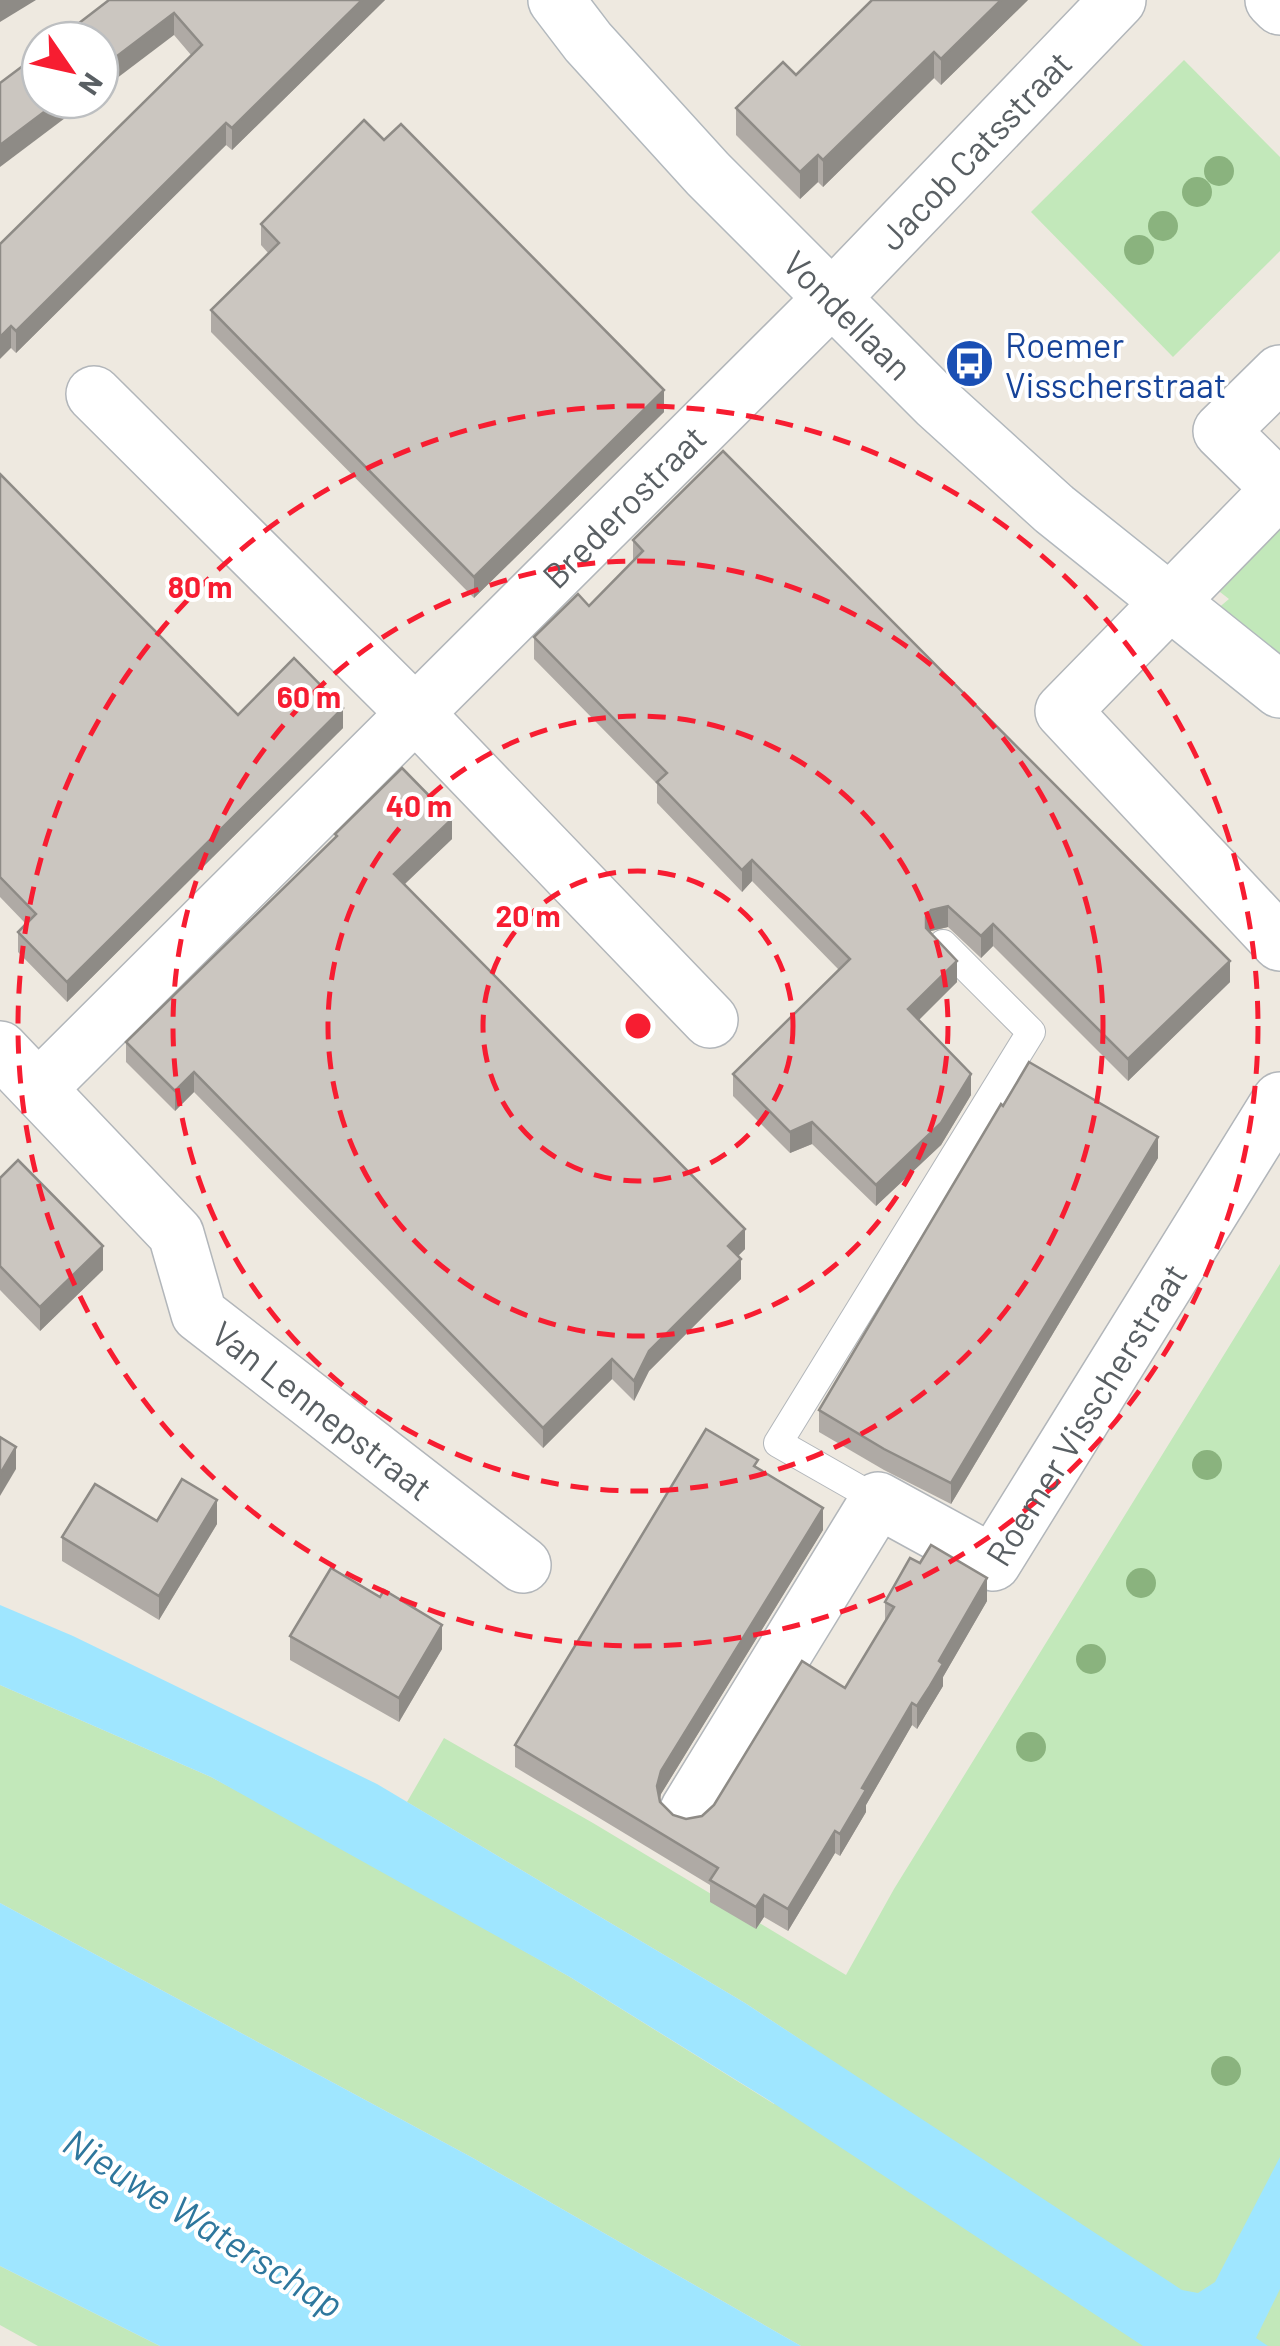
<svg xmlns="http://www.w3.org/2000/svg" width="1280" height="2346" viewBox="0 0 1280 2346" font-family="Barlow,sans-serif">
<style>
.green{fill:#c2e8ba}
.water{fill:#9fe6ff}
.lines{fill:none;stroke-linecap:round;stroke-linejoin:round}
.lane-casing{stroke:#b2b6ba;stroke-width:30}
.street-casing{stroke:#b2b6ba;stroke-width:58}
.secondary-casing{stroke:#b2b8bd;stroke-width:58}
.lane{stroke:#fff;stroke-width:28}
.street{stroke:#fff;stroke-width:55}
.secondary{stroke:#fff;stroke-width:55}
.tree{fill:#8ab37e}
.wall{fill:#afaaa5}
.shaded-wall{fill:#8e8b86}
.building{fill:#cbc6c0;stroke:#8e8b86;stroke-width:2.5}
.ring{fill:none;stroke:#f71d31;stroke-width:5;stroke-dasharray:18 12}
.labels{text-anchor:middle;dominant-baseline:central;stroke-width:8;stroke-linejoin:round;paint-order:stroke}
.street-label{font-size:35px;fill:#595f63;stroke:#fff}
.transit-label{font-size:35px;fill:#164399;stroke:#fff;text-anchor:start}
.water-label{font-size:38px;font-style:italic;fill:#2e779d;stroke:#fff}
.centre{fill:#f71d31;stroke:#fff;stroke-width:5}
.ring-label{font-size:30px;text-anchor:middle;font-weight:bold;fill:#f71d31;stroke:#fff;stroke-width:8;stroke-linejoin:round;paint-order:stroke}
</style>
<rect width="100%" height="100%" fill="#eee9e0"/>
<g class="green">
<path d="M1184,60l96,97v94l-107,106 -142,-145z"/>
<path d="M1280,530v132l-70,-47 19,-16 -18,-14z"/>
<path d="M1280,1264v1082h-479l-328,-188 -473,-255v-218l211,92 115,61 244,139 204,127 33,-60 -62,-41 -338,-201 37,-64 149,85 253,152 48,-86z"/>
<path d="M0,2266l160,80h-122l-38,-21z"/>
</g>
<g class="water">
<path d="M0,1605l73,31 304,148 368,219 437,287 16,3 17,-11 65,-125v132l-24,49 12,8h-125l-373,-245 -200,-124 -359,-200 -211,-92z"/>
<path d="M0,1903l473,255 328,188h-641l-160,-80z"/>
</g>
<g class="lines">
<defs>
<path id="lane" d="M878,1500l-100,-57 253,-411 -88,-88"/>
<g id="street">
<path d="M1273,0l7,7"/>
<path d="M94,394l322,320 294,306"/>
<path d="M1280,489l-217,222 217,232"/>
<path d="M1280,489l-59,-58 59,-58"/>
<path id="s1" d="M0,1049l176,185 23,80 324,251"/>
<path id="s2" d="M39,1088l792,-789 287,-299"/>
<path id="s3" d="M688,1810l190,-310 115,63 287,-463"/>
</g>
<g id="secondary">
<path id="s4" d="M556,0l32,42 120,132 229,229 117,106 226,181"/>
</g>
</defs>
<use href="#lane" class="lane-casing"/>
<use href="#street" class="street-casing"/>
<use href="#secondary" class="secondary-casing"/>
<use href="#lane" class="lane"/>
<use href="#street" class="street"/>
<use href="#secondary" class="secondary"/>
</g>
<g class="tree">
<circle cx="1219" cy="171" r="15"/>
<circle cx="1197" cy="192" r="15"/>
<circle cx="1163" cy="226" r="15"/>
<circle cx="1139" cy="250" r="15"/>
<circle cx="1207" cy="1465" r="15"/>
<circle cx="1141" cy="1583" r="15"/>
<circle cx="1091" cy="1659" r="15"/>
<circle cx="1031" cy="1747" r="15"/>
<circle cx="1226" cy="2071" r="15"/>
</g>
<g class="wall">
<path d="M109,0h276l-153,150 -6,-5 -210,208 -5,-5 -11,-104 191,-189 -17,-20z"/>
<path d="M1028,0l-87,85 -7,-7 -111,109 -5,-5 -18,17 -64,-64v-27l60,-33z"/>
<path d="M261,224l403,188 -190,186 -263,-266v-22l58,-56 -8,-9z"/>
<path d="M0,474l238,241 105,13 -276,274 -49,-50v-20l8,-8 -26,-27z"/>
<path d="M633,540l597,442 -102,99 -135,-135 -12,12 -33,-31 -17,4v1l26,50 -39,38 53,75 -30,50 -65,61 -64,-62 -22,9 -57,-57v-22l106,-104 -87,-89 -10,11 -85,-89v-19l-123,-125v-22l55,-31 44,-44z"/>
<path d="M335,834l117,5 -47,45 340,365 -7,7 3,23 -92,92 -15,30 -22,-22 -69,69 -349,-356 -19,19 -49,-49v-20l209,-204z"/>
<path d="M1003,1106l155,52 -207,346 -67,-34 -65,-38v-22z"/>
<path d="M0,1178l103,92 -63,61 -40,-41z"/>
<path d="M758,1469l65,61 -162,264 -1,8 13,13 13,4 16,-3 143,-128 40,-66v-20l102,-1 -44,76v9l-26,43 -5,-4 -46,80v7l-26,44 -5,-3 -47,78 -24,-14 -8,12 -46,-27v-17l-195,-118v-22z"/>
<path d="M217,1524l-58,96 -97,-59v-24z"/>
<path d="M290,1636l152,13 -43,73 -109,-62z"/>
</g>
<g class="shaded-wall">
<path d="M0,0h36l-36,22z"/>
<path d="M362,0h23l-153,150v-22z"/>
<path d="M1001,0h27l-87,85v-26z"/>
<path d="M174,13v22l-74,56v-22z"/>
<path d="M934,52v26l-111,109v-27z"/>
<path d="M60,100h29l-89,67v-22z"/>
<path d="M226,123v22l-210,208v-22z"/>
<path d="M818,155v27l-18,17v-27z"/>
<path d="M11,326v22l-11,11v-22z"/>
<path d="M664,390v22l-190,186v-21z"/>
<path d="M343,708v20l-276,274v-20z"/>
<path d="M452,819v20l-58,55v-20z"/>
<path d="M752,860v21l-10,11v-22z"/>
<path d="M948,906v21l-17,4 -5,8v-22l5,-7z"/>
<path d="M993,924v22l-12,12v-22z"/>
<path d="M957,961v21l-49,49v-22z"/>
<path d="M1230,961v21l-102,99v-22z"/>
<path d="M194,1072v20l-19,19v-20z"/>
<path d="M971,1074v21l-30,50 -65,61v-21z"/>
<path d="M812,1122v22l-22,9v-21z"/>
<path d="M1158,1137v21l-207,346v-21z"/>
<path d="M745,1229v20l-17,17v-20z"/>
<path d="M103,1246v24l-63,61v-24z"/>
<path d="M741,1259v20l-92,92 -15,30v-20l15,-30z"/>
<path d="M612,1359v20l-69,69v-20z"/>
<path d="M16,1447v22l-16,27v-22z"/>
<path d="M217,1500v24l-58,96v-24z"/>
<path d="M823,1508v22l-162,264 -4,14v-22l4,-15z"/>
<path d="M987,1578v23l-44,76v9l-26,43v-23l22,-45z"/>
<path d="M442,1625v24l-43,73v-24z"/>
<path d="M912,1703v22l-46,80v7l-26,44v-22l22,-46z"/>
<path d="M835,1831v22l-47,78v-22z"/>
<path d="M764,1895v22l-8,12v-22z"/>
</g>
<g class="building">
<path d="M109,0h253l-130,128 -6,-5 -210,208 -5,-5 -11,11v-93l202,-199 -28,-32 -74,56v-29h-43z"/>
<path d="M872,0h129l-60,59 -7,-7 -111,108 -5,-5 -18,17 -64,-64 47,-46 13,13z"/>
<path d="M40,53v47h20l-60,45v-62z"/>
<path d="M364,120l20,20 17,-16 263,266 -190,187 -263,-267 68,-67 -18,-19z"/>
<path d="M723,451l507,510 -102,98 -135,-135 -12,12 -33,-30 -17,4 -5,7v11l31,33 -49,48 63,65 -30,49 -65,62 -64,-63 -22,10 -57,-58 117,-115 -98,-99 -10,10 -85,-88 10,-9 -133,-136 44,-43 11,12 54,-55 -10,-11z"/>
<path d="M0,474l238,241 56,-57 49,50 -276,274 -49,-50 18,-18 -36,-37z"/>
<path d="M402,768l50,51 -58,55 351,355 -17,17 13,13 -92,92 -15,30 -22,-22 -69,69 -349,-356 -19,19 -49,-49 211,-206 -2,-2z"/>
<path d="M1029,1062l129,75 -207,346 -67,-34 -65,-39 182,-306 2,2z"/>
<path d="M18,1160l85,86 -63,61 -40,-41v-88z"/>
<path d="M706,1429l52,31 -4,6 69,42 -162,263 -4,15 3,16 13,13 13,4 16,-3 12,-11 88,-144 43,27 49,-81 -9,-5 25,-44 10,5 11,-18 56,33 -48,83 4,3 -13,22 -13,20 -5,-3 -50,85 4,2 -26,44 -5,-3 -47,78 -24,-14 -8,12 -46,-27 8,-12 -203,-123z"/>
<path d="M0,1437l16,10 -16,27z"/>
<path d="M182,1479l35,21 -58,96 -97,-59 33,-53 62,37z"/>
<path d="M331,1568l49,29 4,-7 58,35 -43,73 -109,-62z"/>
</g>
<g class="ring">
<circle cx="638" cy="1026" r="155"/>
<circle cx="638" cy="1026" r="310"/>
<circle cx="638" cy="1026" r="465"/>
<circle cx="638" cy="1026" r="620"/>
</g>
<defs>
<symbol id="bus-disc" viewBox="-11 -11 22 22"><circle r="9.5" fill="#1a4fb4" stroke="#fff"/><path d="M-5-6H5V4H4V6H2V4H-2V6H-4V4H-5ZM-3.5-4V0h7V-4ZM-3.5 1.2v1.5H-2V1.2ZM2 1.2v1.5H3.5V1.2Z" fill="#fff"/></symbol>
</defs>
<g fill-rule="evenodd">
<use href="#bus-disc" x="942" y="336" width="55" height="55"/>
</g>
<g class="labels">
<g class="street-label">
<text stroke="none"><textPath href="#s2" startOffset="1325">Jacob Catsstraat</textPath></text>
<text stroke="none"><textPath href="#s4" startOffset="430">Vondellaan</textPath></text>
<text stroke="none"><textPath href="#s2" startOffset="825">Brederostraat</textPath></text>
<text stroke="none"><textPath href="#s3" startOffset="670">Roemer Visscherstraat</textPath></text>
<text stroke="none"><textPath href="#s1" startOffset="495">Van Lennepstraat</textPath></text>
</g>
<g class="transit-label">
<text x="1005" y="344">Roemer<tspan x="1005" dy="40">Visscherstraat</tspan></text>
</g>
<g class="water-label">
<text transform="translate(204 2222) rotate(32)">Nieuwe Waterschap</text>
</g>
</g>
<circle cx="638" cy="1026" r="15" class="centre"/>
<g class="ring-label">
<text x="200" y="598">80 m</text>
<text x="309" y="708">60 m</text>
<text x="419" y="817">40 m</text>
<text x="528" y="927">20 m</text>
</g>
<g transform="translate(70 70) rotate(124)"><circle r="48" fill="#ffffff" stroke="#bdbfc1" stroke-width="2.5"/>
<path d="M0-8L18 38L0 25L-18 38Z" fill="#f71d31"/>
<text y="-15" font-size="28" font-weight="bold" text-anchor="middle" fill="#595f63">N</text>
</g>
</svg>
